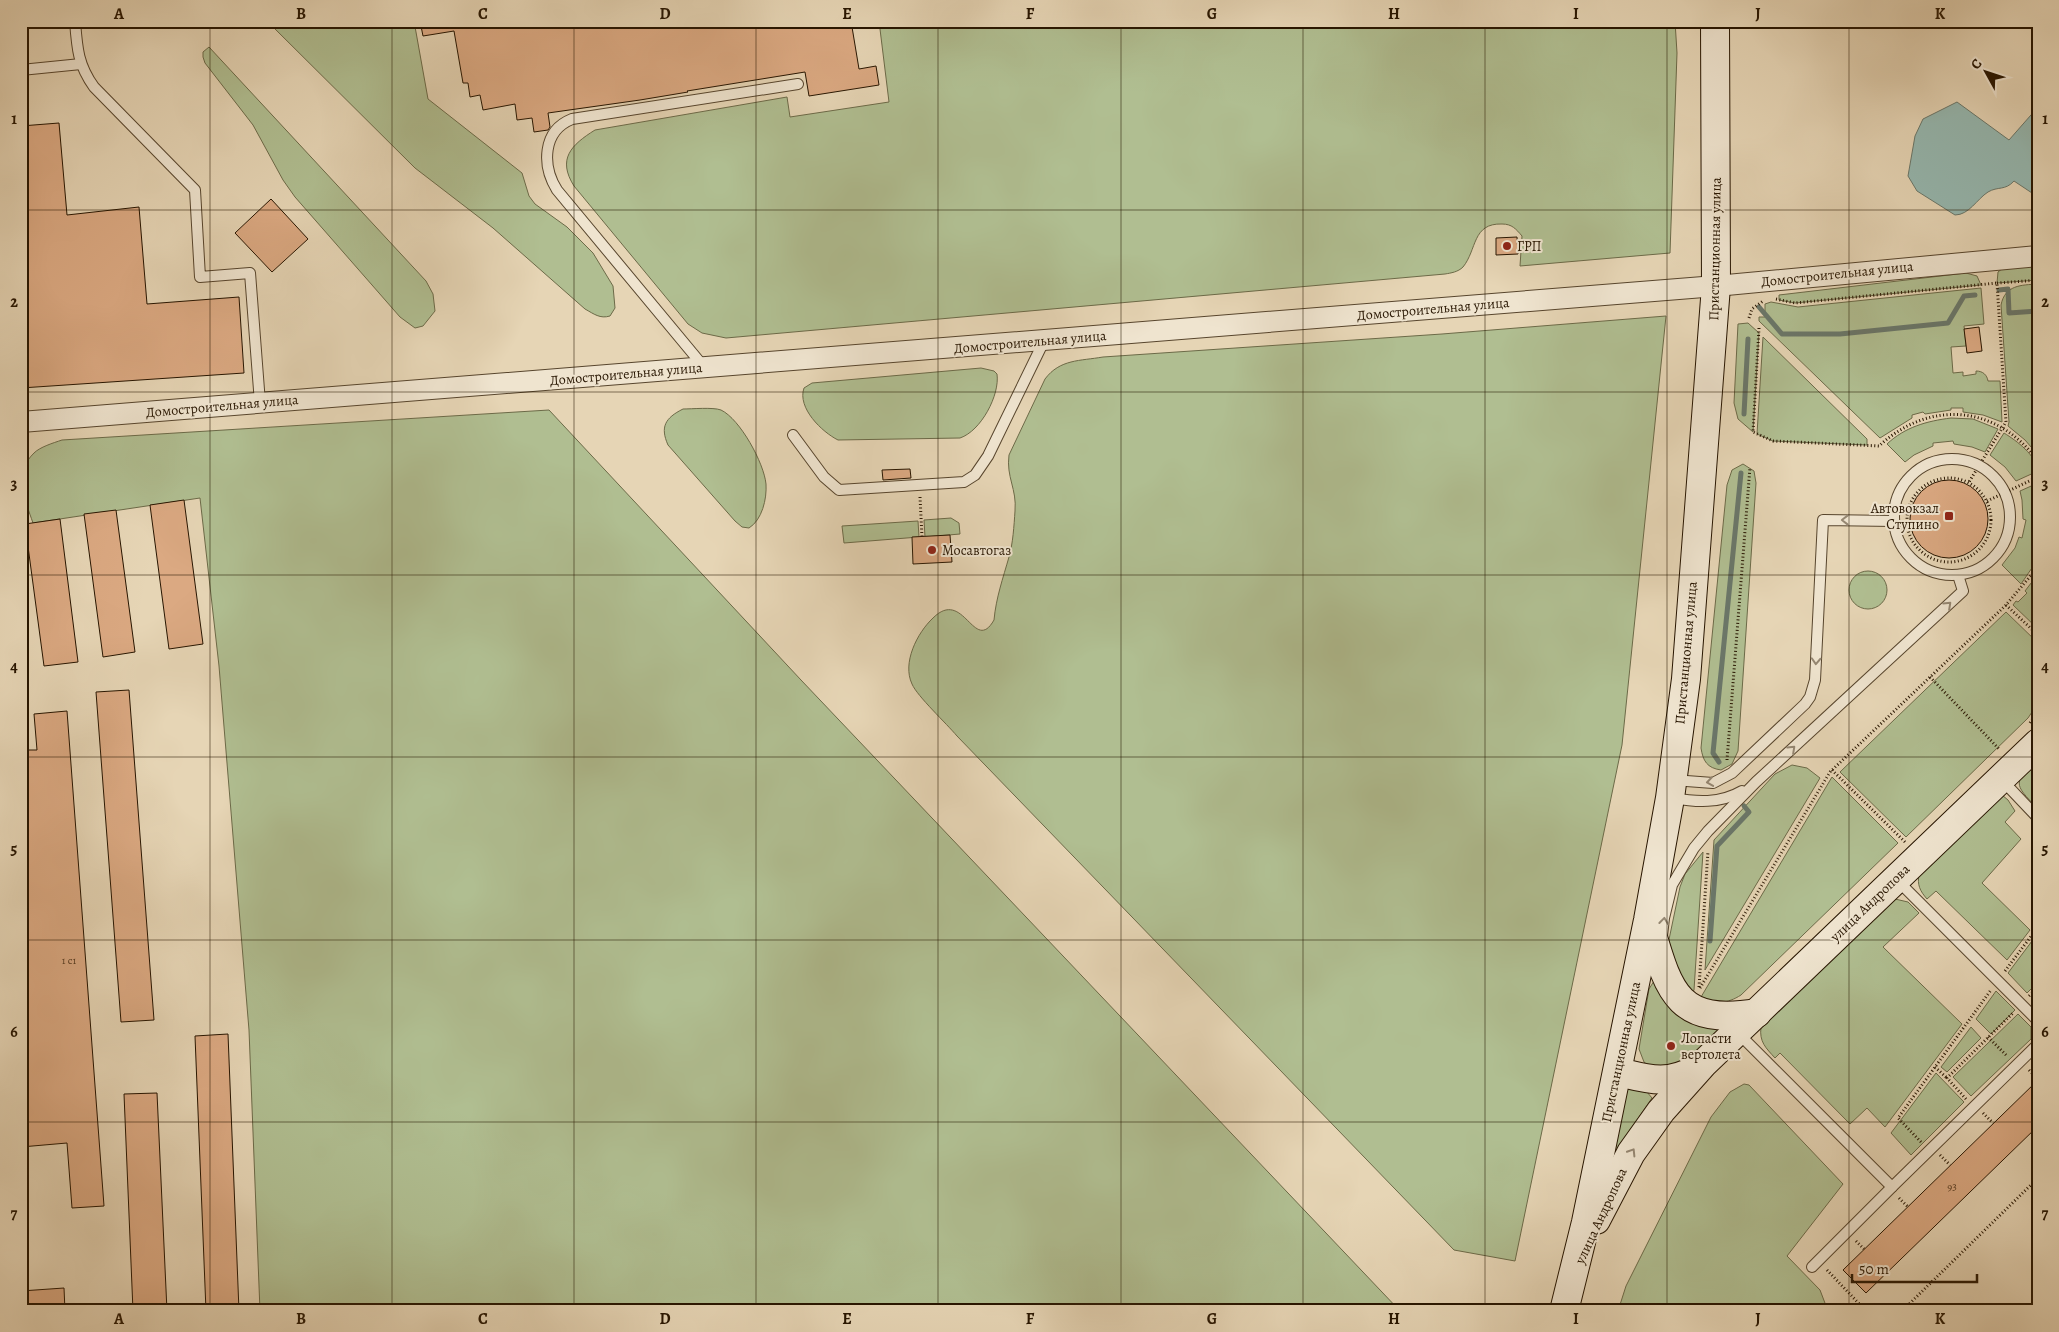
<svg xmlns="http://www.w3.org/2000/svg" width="2059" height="1332" viewBox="0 0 2059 1332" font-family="Alegreya,serif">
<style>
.green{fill:#b0be91;stroke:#6c6a48}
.water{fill:#96b8b0;stroke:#6a776a}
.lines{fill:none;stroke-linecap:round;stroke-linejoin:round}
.stream{stroke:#6a776a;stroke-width:5}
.building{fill:#dba982;stroke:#271500}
.service-casing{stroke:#57452d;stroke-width:12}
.minor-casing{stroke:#57452d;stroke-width:22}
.secondary-casing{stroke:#271500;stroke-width:30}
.path{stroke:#271500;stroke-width:3;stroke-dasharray:1 2.5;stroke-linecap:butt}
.service{stroke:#efe4cf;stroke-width:10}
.minor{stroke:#efe4cf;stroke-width:20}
.secondary{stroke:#efe4cf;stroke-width:28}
.oneway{stroke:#958772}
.grid{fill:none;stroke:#271500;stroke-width:1;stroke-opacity:0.55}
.poi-dot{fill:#8f2418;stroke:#efe4cf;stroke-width:2}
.labels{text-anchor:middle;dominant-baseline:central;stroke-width:4;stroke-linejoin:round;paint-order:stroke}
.number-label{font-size:11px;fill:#543a20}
.poi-label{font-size:14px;fill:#271500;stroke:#efe4cf;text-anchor:start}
.street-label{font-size:14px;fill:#271500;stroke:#efe4cf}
.neatline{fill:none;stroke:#271500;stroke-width:2}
.grid-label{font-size:16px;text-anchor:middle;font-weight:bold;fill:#271500}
</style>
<rect width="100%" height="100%" fill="#e6d5b5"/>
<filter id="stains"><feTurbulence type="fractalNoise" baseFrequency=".004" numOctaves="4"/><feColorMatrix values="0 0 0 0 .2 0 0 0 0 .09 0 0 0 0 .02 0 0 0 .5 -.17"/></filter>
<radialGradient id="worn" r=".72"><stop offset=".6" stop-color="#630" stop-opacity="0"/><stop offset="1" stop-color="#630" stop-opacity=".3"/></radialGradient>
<g class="green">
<path d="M267,21h147l14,78 94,74 7,23 6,8 32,23 26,26 20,33 2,22 -5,8c-10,3 -16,-2 -25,-7l-92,-81 -78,-60z"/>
<path d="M879,21h796l2,32 -7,200 -150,13 2,-30c-6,-7 -10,-12 -20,-12 -30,-1 -25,26 -39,43 -5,5 -12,6 -18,7l-719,64 -24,-5 -14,-9 -114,-138c-17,-27 -3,-41 21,-56l192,-33 3,20 99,-15z"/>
<path d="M209,47l217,234 7,13 2,17 -12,15 -8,2 -15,-11 -105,-120 -12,-17 -30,-55 -48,-62 -2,-6v-5z"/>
<path d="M2038,265v15l-41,3 1,-11 5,-4z"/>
<path d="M1966,273l11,3 4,9 -186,18 -16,-3v-5z"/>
<path d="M2038,284v171l-13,-15 -17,-14 1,-4 -8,-117c4,-20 20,-20 37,-21z"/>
<path d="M1981,288l3,36 -20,2 2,20 -15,1 2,26 10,-1v4l13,-2v-3c7,0 11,4 12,10h12l2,41 -19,-7 -20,-3v-4h-12v2l-26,4 -2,-2 -11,3v3l-32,20 -121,-117v-4h6v-13l6,-2 27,5z"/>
<path d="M1666,316l-44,429 -107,516 -61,-11 -497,-514c-10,-12 -40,-40 -45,-52 -10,-21 5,-51 21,-66 31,-31 41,37 61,2 2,-22 9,-42 15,-63 4,-14 5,-31 6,-46 2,-22 -9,-34 -6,-56l36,-76c15,-20 35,-18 58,-22l339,-23z"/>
<path d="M1748,323l11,10 -6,99 -15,-13 -4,-16 4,-79z"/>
<path d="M1763,337l104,102v6l-94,-4 -16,-7z"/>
<path d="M981,368l13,3 3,3c3,21 -16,57 -37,64l-122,2c-16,-8 -41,-32 -34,-52l8,-5z"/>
<path d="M683,409c9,0 30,-2 38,1 19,9 43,53 45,74 1,15 -4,36 -17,44l-7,-1 -7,-6 -67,-76c-8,-18 -3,-27 15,-36z"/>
<path d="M549,410l252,270 599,631h-1140l-11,-281 -30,-364 -19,-168 -167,25c-8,-23 -20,-50 1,-70 6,-6 19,-10 28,-13z"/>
<path d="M1951,418l22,1 25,10 -13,23 -13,-5 -18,-3 -1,-3 -20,2v3l-19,9 -9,7 -18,-18c18,-17 40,-23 64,-26z"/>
<path d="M2004,433c13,8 32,22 34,38l-22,10 -11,-14 -15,-12z"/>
<path d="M1743,464l11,7 2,12 -18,268 -6,13 -11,6c-14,-2 -18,-9 -20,-22l26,-263 5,-15z"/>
<path d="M2038,483v76l-17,25 -19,-19 13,-17 4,-11 3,1 4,-18 -3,-1 -1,-19 -2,-9z"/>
<path d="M951,518l8,5 1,11 -35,3 -1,-17z"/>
<path d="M918,521l1,16 -75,6 -2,-17z"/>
<circle cx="1868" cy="590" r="19"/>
<path d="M2038,574v55l-25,-24 3,-4 2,1 9,-9 -2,-2z"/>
<path d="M2006,612l32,31v60l-10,15 -122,119 -66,-65z"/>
<path d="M2038,757v52c-26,-27 -24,-25 0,-52z"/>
<path d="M1792,765l15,3 13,10 -115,192 9,-130 61,-66z"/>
<path d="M1832,777l66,66 -157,152c-14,9 -25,9 -40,2z"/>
<path d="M2002,795l6,5 7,11 -10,11 16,17 -39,44 48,47 -23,30 -71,-69 -9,8c-7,-8 -10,-14 -8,-25z"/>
<path d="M1703,852l-9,138 -4,7 -23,-48 13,-62 5,-13z"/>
<path d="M1895,899l13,3 11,11 -36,34 79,77 -77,103 -18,-19 -17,16 -70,-71 -5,5c-9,-10 -16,-16 -14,-31z"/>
<path d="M2038,933v49l-11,11 -19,-20z"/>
<path d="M1654,981h2l62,47 1,4 -36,35h-33l-6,-5 -5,-13 10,-60z"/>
<path d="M1996,991l19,19 -24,24 -15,-15z"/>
<path d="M2018,1014l13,13v12l-60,57 -18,-19z"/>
<path d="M1971,1027l10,11 -34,34 -6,-5z"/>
<path d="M1936,1073l28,29 -53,53 -20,-22z"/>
<path d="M1744,1084l5,1 94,99 -56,72 33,34 8,21h-210l8,-25 85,-169 19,-25z"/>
<path d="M1626,1088l21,4 5,6 -26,38 -11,21 -4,3z"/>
</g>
<path class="water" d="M1957,102l52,38 29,-33v90l-24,-16c-9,10 -16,5 -26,11 -11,7 -19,23 -33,23l-38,-24 -9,-15 7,-40 8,-17z"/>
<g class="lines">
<g class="stream">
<path d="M1999,290l9,-1 1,24 29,-2"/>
<path d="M1759,307l23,27h58l108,-11 16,-27 11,-1"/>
<path d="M1744,414l4,-75"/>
<path d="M1719,762l-6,-9 28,-280"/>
<path d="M1710,941l7,-95 32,-34 -5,-6"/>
</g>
</g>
<g class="building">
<path d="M420,21h362l1,5 30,-5h38l8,48 17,-3 3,19 -70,11 -4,-24 -118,19 1,1 -48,8 -92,13 2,14 -2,3 -14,2 -2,-14 -15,2 -2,-16 -32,6 -3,-15 -10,2 -2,-14h-5l-9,-52 -31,5z"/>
<path d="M59,123l8,92 72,-8 8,97 92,-7 5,76 -223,15v-262z"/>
<path d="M271,199l37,40 -36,33 -37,-39z"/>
<path d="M1517,237l1,17 -22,1v-17z"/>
<path d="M1979,327l3,24 -15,2 -3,-24z"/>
<path d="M910,469l1,9 -28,2 -1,-10z"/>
<circle cx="1949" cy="519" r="39"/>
<path d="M184,500l19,144 -34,5 -19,-144z"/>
<path d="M116,510l19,142 -32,5 -19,-143z"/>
<path d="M60,519l18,143 -34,4 -19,-142z"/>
<path d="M950,535l2,27 -39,2 -1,-27z"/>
<path d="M129,690l25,330 -33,2 -25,-330z"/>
<path d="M67,711l37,495 -32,2 -5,-65 -46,4v-397h16l-3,-36z"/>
<path d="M228,1034l11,277h-33l-11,-275z"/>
<path d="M2038,1080v46l-172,167 -23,-23z"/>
<path d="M157,1093l10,218h-34l-9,-217z"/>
<path d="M64,1288l1,23h-44v-20z"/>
</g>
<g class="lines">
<defs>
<g id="service">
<path d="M75,21c2,27 3,44 19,66l101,103 5,87 50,-4 10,130"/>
<path d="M21,70l60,-6"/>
<path d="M704,367l-147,-177c-15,-24 -15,-59 15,-71l226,-35"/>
<path d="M793,435l31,42 15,13 125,-8 11,-7 13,-19 56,-115"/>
<circle cx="1952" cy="517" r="58"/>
<path d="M2001,779l37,39"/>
<path d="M1673,780l40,3 19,-10 73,-69 5,-7 5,-17 8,-160 71,1"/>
<path d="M1672,798c24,4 48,6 70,-7"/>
<path d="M1896,879l142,142"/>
<path d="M1662,936l2,-18 8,-33 22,-37 14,-17 48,-49 207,-191 -5,-16"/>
<path d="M1737,1032l155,155 146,-143"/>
<path d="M1812,1267l80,-80"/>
</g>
<path id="minor" d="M21,422l1695,-136 322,-30"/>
<g id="secondary">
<path d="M1649,924c20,67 27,102 108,89"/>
<path d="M1618,1072c30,7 49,14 78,-3"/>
<path d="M1596,1220l35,-67 30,-42 42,-47 335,-321"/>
<path d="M1564,1311l22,-89 62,-302 22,-122 16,-119 30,-393 -1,-265"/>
</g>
</defs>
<use href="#service" class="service-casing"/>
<use href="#minor" class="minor-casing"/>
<use href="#secondary" class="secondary-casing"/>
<g class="path">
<path d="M1997,283l41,-3"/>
<path d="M1776,299l19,4 202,-20 9,139 -37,60"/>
<path d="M1749,318l3,-9 11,-8"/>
<path d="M1759,328l-6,104 20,9 106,5c51,-47 118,-41 159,15"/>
<circle cx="1949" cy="520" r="42"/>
<path d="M920,497l2,40"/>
<path d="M1987,501l51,-24"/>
<path d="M2006,605l32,30"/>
<path d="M1930,677l70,73"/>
<path d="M2030,723l8,-12"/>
<path d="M1727,760l23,-293"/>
<path d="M1832,770l73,72"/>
<path d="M2005,971l33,-44"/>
<path d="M1699,987l9,-136"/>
<path d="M1700,988l130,-216 176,-167 32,-38"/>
<path d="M2029,996l9,-8"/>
<path d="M1988,1037l19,19"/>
<path d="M1935,1067l12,11"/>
<path d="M2029,1070l9,9"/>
<path d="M1966,1099l-19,-21 66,-65"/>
<path d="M1983,1113l10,10"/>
<path d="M1921,1142l-23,-24 93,-128"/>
<path d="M1940,1155l10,10"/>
<path d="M1899,1198l9,9"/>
<path d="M1856,1241l8,8"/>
<path d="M1827,1270l39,41"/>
<path d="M1902,1311l136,-133"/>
</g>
<use href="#service" class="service"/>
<use href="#minor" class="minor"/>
<use href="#secondary" class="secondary"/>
</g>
<defs><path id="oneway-chevron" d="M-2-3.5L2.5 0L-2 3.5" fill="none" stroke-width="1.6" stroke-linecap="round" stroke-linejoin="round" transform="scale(1.25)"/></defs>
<g class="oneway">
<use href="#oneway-chevron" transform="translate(1845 520) rotate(-180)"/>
<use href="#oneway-chevron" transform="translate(1948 605) rotate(-43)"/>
<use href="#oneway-chevron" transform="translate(1816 661) rotate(93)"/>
<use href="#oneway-chevron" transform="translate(1792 749) rotate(-43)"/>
<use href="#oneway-chevron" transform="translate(1710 782) rotate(172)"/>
<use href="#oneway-chevron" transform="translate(1664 921) rotate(-83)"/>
<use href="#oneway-chevron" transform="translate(1632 1152) rotate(-58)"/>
</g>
<path class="grid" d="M210,21v1290M392,21v1290M574,21v1290M756,21v1290M938,21v1290M1121,21v1290M1303,21v1290M1485,21v1290M1667,21v1290M1849,21v1290M21,210h2017M21,392h2017M21,575h2017M21,757h2017M21,940h2017M21,1122h2017"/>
<g class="poi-dot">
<circle cx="1507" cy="246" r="5"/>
<rect x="1944" y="511" width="10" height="10" rx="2.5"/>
<circle cx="932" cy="550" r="5"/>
<circle cx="1671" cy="1046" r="5"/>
</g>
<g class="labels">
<g class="number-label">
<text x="69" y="960">1 с1</text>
<text x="1952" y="1186">93</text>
</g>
<g class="poi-label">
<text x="1517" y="246">ГРП</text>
<text x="1939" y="508" text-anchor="end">Автовокзал<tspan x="1939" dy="16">Ступино</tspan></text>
<text x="942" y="550">Мосавтогаз</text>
<text x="1681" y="1038">Лопасти<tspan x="1681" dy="16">вертолета</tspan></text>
</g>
<g class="street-label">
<text transform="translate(1715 249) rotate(-89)">Пристанционная улица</text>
<text transform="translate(1837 274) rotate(-6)">Домостроительная улица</text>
<text transform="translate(1433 309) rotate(-5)">Домостроительная улица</text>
<text transform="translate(1030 342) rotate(-5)">Домостроительная улица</text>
<text transform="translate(626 374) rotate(-5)">Домостроительная улица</text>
<text transform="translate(222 406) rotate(-5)">Домостроительная улица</text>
<text transform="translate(1686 653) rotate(-85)">Пристанционная улица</text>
<text transform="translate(1870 903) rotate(-44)">улица Андропова</text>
<text transform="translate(1621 1052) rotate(-78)">Пристанционная улица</text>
<text transform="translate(1601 1216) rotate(-65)">улица Андропова</text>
</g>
</g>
<rect width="2059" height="1332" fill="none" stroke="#e6d5b5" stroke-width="55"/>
<g transform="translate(1986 72) rotate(310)" stroke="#efe4cf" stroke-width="4" paint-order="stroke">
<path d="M0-4L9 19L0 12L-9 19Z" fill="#271500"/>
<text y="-8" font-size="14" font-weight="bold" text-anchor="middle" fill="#271500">С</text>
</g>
<path d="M1852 1274v8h125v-8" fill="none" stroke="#271500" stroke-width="2.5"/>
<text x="1859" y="1274" font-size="15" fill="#271500" stroke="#efe4cf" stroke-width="4" paint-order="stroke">50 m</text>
<rect x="28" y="28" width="2004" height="1276" class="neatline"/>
<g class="grid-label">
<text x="119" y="19">A</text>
<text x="301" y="19">B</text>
<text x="483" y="19">C</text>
<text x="665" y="19">D</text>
<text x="847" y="19">E</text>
<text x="1030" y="19">F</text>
<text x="1212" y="19">G</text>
<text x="1394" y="19">H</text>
<text x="1576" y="19">I</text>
<text x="1758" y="19">J</text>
<text x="1940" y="19">K</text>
<text x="14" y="124">1</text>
<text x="2045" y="124">1</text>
<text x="14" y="307">2</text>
<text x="2045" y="307">2</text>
<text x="14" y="489">3</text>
<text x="2045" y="489">3</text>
<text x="14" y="672">4</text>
<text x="2045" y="672">4</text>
<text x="14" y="854">5</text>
<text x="2045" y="854">5</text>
<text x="14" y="1037">6</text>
<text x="2045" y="1037">6</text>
<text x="14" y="1219">7</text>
<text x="2045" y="1219">7</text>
<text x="119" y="1324">A</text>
<text x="301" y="1324">B</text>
<text x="483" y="1324">C</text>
<text x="665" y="1324">D</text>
<text x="847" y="1324">E</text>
<text x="1030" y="1324">F</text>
<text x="1212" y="1324">G</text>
<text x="1394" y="1324">H</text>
<text x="1576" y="1324">I</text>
<text x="1758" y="1324">J</text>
<text x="1940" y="1324">K</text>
</g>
<rect width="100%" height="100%" filter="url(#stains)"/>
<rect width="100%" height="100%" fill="url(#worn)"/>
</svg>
